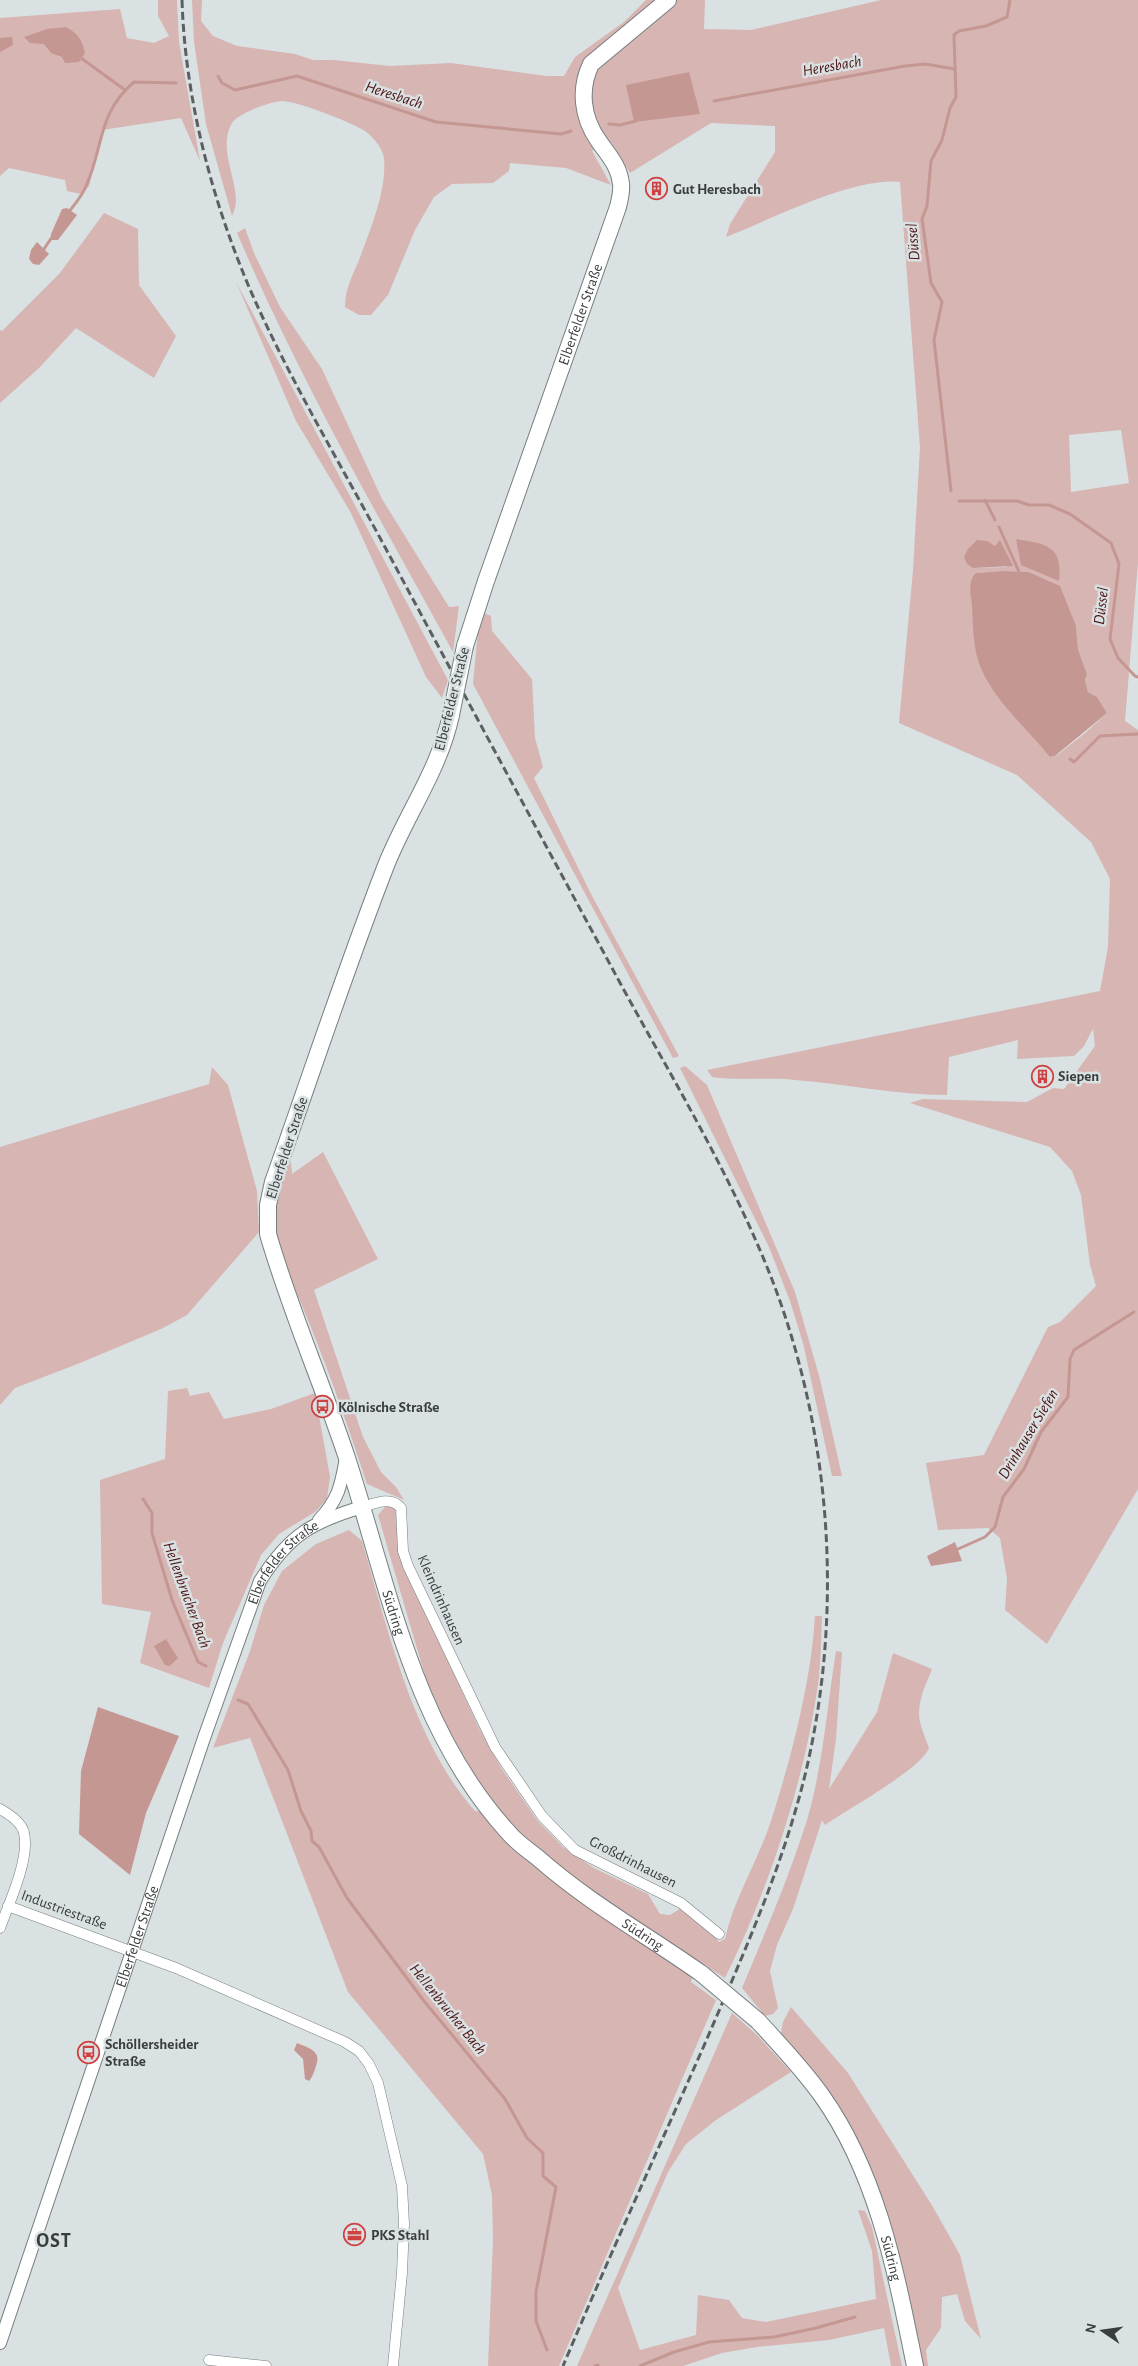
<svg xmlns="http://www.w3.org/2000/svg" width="1138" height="2366" viewBox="0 0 1138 2366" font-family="'Alegreya Sans',sans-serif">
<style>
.green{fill:#d7b5b2;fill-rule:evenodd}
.water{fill:#c59793}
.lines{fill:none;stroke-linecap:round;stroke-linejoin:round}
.stream{stroke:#c59793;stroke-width:3}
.minor-casing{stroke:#777e7f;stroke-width:11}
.tertiary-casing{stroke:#777e7f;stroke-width:14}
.primary-casing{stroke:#777e7f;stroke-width:18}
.minor{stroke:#fff;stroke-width:10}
.tertiary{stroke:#fff;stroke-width:12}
.primary{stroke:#fff;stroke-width:16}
.rail{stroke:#5b5f61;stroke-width:3;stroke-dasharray:8 4;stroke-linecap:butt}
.primary-bridge-casing{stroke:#777e7f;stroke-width:18;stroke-linecap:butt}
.primary-bridge{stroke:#fff;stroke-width:16}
.labels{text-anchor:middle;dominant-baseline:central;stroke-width:5;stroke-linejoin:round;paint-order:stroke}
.poi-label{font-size:15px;font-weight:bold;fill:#3a3d3e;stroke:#dae1e3;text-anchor:start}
.street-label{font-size:15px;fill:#3a3d3e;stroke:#dae1e3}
.water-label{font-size:16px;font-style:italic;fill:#4e1414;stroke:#dae1e3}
.district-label{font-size:20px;font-weight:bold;letter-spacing:1px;fill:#3a3d3e;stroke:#dae1e3}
</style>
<rect width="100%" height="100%" fill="#dae1e3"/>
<g class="green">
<path d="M158,0h19l2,42 21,119 -19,-43 -79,12 -13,56 -8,8 -14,-3 -2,-11 -56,-12 -9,8v-158l120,-9 7,29 27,5 15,-7 -11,-20z"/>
<path d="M192,0h10l-1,21 12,15 24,10 58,8 18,6h21l56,6 61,-3 95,13h18l11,-19 49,-35 22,-22h59l-1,29 47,1 130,-30h257v562l-13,159 13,9v759l-91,155 -42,-34 2,-32 -7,-40 -12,-10 -50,2 -12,-67 58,-8 64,-128 12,-5 36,-36 -6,-21 -9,-70 -9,-24 -22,-24 -140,-44 13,-4 104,3 26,-14 11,1 31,-43 -2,-17 -9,17 -10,10 -57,3 1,-19 -69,17 -2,38c-51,0 -101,-11 -152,-15 -28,-3 -56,1 -83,-3l-5,-7 393,-79 8,-44 2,-68 -19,-37 -74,-67 -118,-52 14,-153 7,-123 -20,-265c-47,-5 -128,37 -174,55l4,-13 45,-72v-26l-64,-3 -81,50 -20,-32 -18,10 19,34 -45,-17 -56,-5 -1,8 -16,12 -41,1 -18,13 -19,33 -27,65 -17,20h-12l-14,-8c0,-17 7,-31 14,-47 11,-30 28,-69 25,-102 -2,-11 -11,-21 -19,-27 -14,-9 -66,-29 -82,-30 -12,0 -44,12 -51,22 -14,24 4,53 4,78 0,5 -2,10 -4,15l-26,-92 -12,-82zM1121,430l8,53 -58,9 -2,-57zM1000,541l7,26 -34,1zM1003,571l26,1 22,10 25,44 2,23 9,25 -2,6 3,12 9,5 10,16 -23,21 -28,22 -5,1 -48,-55 -27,-129z"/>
<path d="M104,213l34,16 1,56 37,51 -22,42 -78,-50 -37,40 -39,35v-73l2,1 58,-58z"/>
<path d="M245,228l9,25 26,54 42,62 60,130 67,108 10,-1 -6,46c-76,-138 -154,-274 -216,-419z"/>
<path d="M236,282l212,398 -6,18 -16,-21 -75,-164 -55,-92z"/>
<path d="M482,612l9,4 1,15 40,48 3,59 8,29 -9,11 57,116 88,162 -6,2 -200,-374 5,-53z"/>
<path d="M685,1066l22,19 88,207 25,87 22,97h-10l-29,-133 -13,-42 -21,-54 -89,-179z"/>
<path d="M212,1067l16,18 29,106 2,41 -72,83 -26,14 -81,34 -65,25 -15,17v-258l209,-63z"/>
<path d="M323,1152l55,107 -64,31 49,147 18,35 15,15 8,13 -37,-16c-18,-55 -37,-110 -59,-164 -11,-29 -33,-67 -34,-97 -1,-22 5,-42 17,-61l1,12z"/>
<path d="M187,1388l3,8 19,-4 15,27 47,-10 44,-16 15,84 -3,22 -12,13 -36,22 -18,21 -38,88 -14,45 -69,-25 11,-51 -49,-8 -2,-124 65,-21 3,-68z"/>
<path d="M386,1506l8,2c6,13 4,35 6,50l79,170 23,41 35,51 26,27 31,21 54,26 12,20 10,1 11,-7 25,19 13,15 6,-3c9,-41 33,-78 46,-118 20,-63 40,-138 44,-205h7c-1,21 -1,41 -3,61 -13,100 -50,212 -94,301l-147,-93 -57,-50 -45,-52 -41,-73 -57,-195z"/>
<path d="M349,1530l13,11c26,89 51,200 113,270l9,1 25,29 35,34 149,100 -2,7 25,18 -157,366h-71l5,-126 -1,-45 -9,-41 -135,-162 -98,-254 -37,10 37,-97 14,-46 18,-34 34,-27z"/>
<path d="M836,1651l6,1 -6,87 -7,50 48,-77 16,-59 39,16c-6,15 -16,35 -12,53 2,9 6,17 9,26 -8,21 -81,61 -104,77l-3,-5 -29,89 -16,36 -7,26 8,37 -5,6 -8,2 -23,-28c23,-55 47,-111 65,-168 16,-54 20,-113 29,-169z"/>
<path d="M791,2007l57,66 85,134 27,48 21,84 -16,-18 -8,-27 -15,3 -1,31 -15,22 2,16h-7l-32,-140 -108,-193 2,-11z"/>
<path d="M732,2013l25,22 34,37 -75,48 -30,24 -18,28 -50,116 22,62 56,-15 2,-40 31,5 13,18 24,4 110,-23 -4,-48 -14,-41 7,1 7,16 30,139h-11l-7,-38 -55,12 -72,7 -35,6 -39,13h-106z"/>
</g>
<g class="water">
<path d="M66,27c12,7 16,12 19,26l-6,9 -14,1 -3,-6 -11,-4 -7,-9 -14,-1 -6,-6 23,-8z"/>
<path d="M12,37l1,8 -13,7v-14z"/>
<path d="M689,72l11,42 -66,8 -8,-37z"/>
<path d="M67,208l10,7 -19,25h-7v-6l11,-25z"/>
<path d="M37,242l12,12 -10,11 -6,-1 -4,-5 2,-9z"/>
<path d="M1016,539c30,5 47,6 43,42l-38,-16z"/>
<path d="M977,540l10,1 8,5 5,-6 13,26 -40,2 -6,-4 -3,-7 4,-8z"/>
<path d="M1003,571l26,1 31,14 16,40 2,23 9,25 -2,6 3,12 9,5 10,16 -52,43 -5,1c-23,-29 -56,-56 -70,-91 -7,-18 -7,-41 -8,-60 -1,-11 -5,-25 4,-33z"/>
<path d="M955,1542l7,19 -31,5 -4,-10z"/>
<path d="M166,1639l12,19 -8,8 -5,-1 -11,-19z"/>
<path d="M98,1707l81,29 -33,77 -16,62 -51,-41 2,-63z"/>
<path d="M297,2043c12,5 25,8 19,23 -2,6 -3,10 -7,15l-4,-2 -2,-20 -9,-9z"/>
</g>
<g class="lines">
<g class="stream">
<path d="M81,58l44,32"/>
<path d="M218,76l4,7 13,7 62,-14 139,46 125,12 10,-3"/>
<path d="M714,101l191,-35 20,-2 30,5"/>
<path d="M609,124l11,1 16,-4"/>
<path d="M68,213c7,-9 15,-18 19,-29 17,-40 11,-71 47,-102l42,1"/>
<path d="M44,249l8,-12"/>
<path d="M951,491l-17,-151 8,-38 -11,-19 -9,-64 5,-13 4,-45 11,-21 8,-32 6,-11 -2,-62 5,-4 27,-5 21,-9 3,-17"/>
<path d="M985,500l10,20"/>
<path d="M959,501h58l12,4h20l21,9 41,29 8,21 -9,75 8,19 17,18 3,1"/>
<path d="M999,527l21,47"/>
<path d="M1070,759l4,3 26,-26 38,-2"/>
<path d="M143,1499l9,14v20l20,67 26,62 8,4"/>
<path d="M958,1549l27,-12 10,-10 8,-30 21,-28 17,-37 27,-35 2,-38 4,-9 60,-38"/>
<path d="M238,1700l10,4 40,66 13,41 10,20 1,10 7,6 28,51 77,103 81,98 22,39 16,15v23l13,11 -20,105v29l11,29"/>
<path d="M595,2366l3,-1"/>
<path d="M640,2366l34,-14 35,-10 65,-5 42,-9 39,-11"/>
</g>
<defs>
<g id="minor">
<path d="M362,1507c14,-4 29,-11 39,1l2,43 5,15 87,181 47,69 33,34 106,53 38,31"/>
<path d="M0,1809c9,5 22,14 24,24 6,26 -15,70 -24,95"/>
<path d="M8,1906l168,62 169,74 14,9 10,13 9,19 24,103 2,38 -2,49 -9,93"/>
<path d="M209,2360l57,6"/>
</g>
<g id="tertiary">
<path d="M319,1520c20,-21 22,-35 27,-62"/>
<path id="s1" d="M0,2343l204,-605 56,-157c29,-46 52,-59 102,-74"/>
</g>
<g id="primary">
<path id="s2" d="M465,646l21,-65 132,-374c2,-8 4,-16 3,-23 -2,-19 -13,-29 -23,-44 -16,-23 -19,-51 -7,-76l77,-64"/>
<path id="s3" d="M451,715c-12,56 -46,101 -66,153 -40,103 -75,210 -112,314l-5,23v29c22,76 54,149 79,224 42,129 66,270 161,374 8,10 20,18 30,26 51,45 109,77 164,116"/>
<path id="s4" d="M758,2021c22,24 45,48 64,75 56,79 74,177 93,270"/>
</g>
</defs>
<use href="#minor" class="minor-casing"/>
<use href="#tertiary" class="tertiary-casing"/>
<use href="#primary" class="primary-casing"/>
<use href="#minor" class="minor"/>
<use href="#tertiary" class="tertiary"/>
<use href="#primary" class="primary"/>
<path class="rail" d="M182,0c3,97 29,197 67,287 39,90 91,176 137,262 75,140 151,280 226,419 55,102 117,202 159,309 60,154 73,332 35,494 -23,96 -64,186 -103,277 -47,106 -95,211 -140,318"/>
<defs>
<g id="primary-bridge">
<path d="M451,715l14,-69"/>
<path d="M702,1974l56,47"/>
</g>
</defs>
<use href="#primary-bridge" class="primary-bridge-casing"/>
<use href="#primary-bridge" class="primary-bridge"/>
</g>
<defs>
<symbol id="building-ring" viewBox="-11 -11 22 22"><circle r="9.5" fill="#dae1e3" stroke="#cf4041" stroke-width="1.5"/><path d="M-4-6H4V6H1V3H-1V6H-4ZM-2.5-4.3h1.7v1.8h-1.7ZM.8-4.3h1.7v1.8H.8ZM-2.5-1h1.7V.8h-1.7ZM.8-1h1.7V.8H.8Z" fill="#cf4041"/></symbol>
<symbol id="bus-ring" viewBox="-11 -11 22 22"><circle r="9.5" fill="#dae1e3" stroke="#cf4041" stroke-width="1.5"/><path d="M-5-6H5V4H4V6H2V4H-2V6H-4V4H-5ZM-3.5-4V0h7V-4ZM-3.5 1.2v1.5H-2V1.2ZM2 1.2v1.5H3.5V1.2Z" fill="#cf4041"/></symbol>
<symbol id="office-ring" viewBox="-11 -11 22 22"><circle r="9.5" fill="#dae1e3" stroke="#cf4041" stroke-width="1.5"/><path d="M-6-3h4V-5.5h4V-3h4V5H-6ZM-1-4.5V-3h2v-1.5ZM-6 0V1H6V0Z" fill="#cf4041"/></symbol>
</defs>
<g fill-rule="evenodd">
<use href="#building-ring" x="644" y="176" width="25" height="25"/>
<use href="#building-ring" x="1030" y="1064" width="25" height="25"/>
<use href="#bus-ring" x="310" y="1394" width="25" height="25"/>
<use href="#bus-ring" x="76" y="2040" width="25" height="25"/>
<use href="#office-ring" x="342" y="2222" width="25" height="25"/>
</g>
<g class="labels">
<g class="poi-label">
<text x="673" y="189">Gut Heresbach</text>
<text x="1058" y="1076">Siepen</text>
<text x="338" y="1407">Kölnische Straße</text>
<text x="105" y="2044">Schöllersheider<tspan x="105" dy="17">Straße</tspan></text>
<text x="371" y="2235">PKS Stahl</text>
</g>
<g class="street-label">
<text stroke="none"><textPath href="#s2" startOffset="351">Elberfelder Straße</textPath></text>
<text transform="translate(452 699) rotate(-76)">Elberfelder Straße</text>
<text transform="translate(287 1148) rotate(-72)">Elberfelder Straße</text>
<text stroke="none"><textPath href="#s1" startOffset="834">Elberfelder Straße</textPath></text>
<text transform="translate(441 1600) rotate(66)">Kleindrinhausen</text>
<text stroke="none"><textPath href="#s3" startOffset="952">Südring</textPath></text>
<text transform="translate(633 1862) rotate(27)">Großdrinhausen</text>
<text transform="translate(64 1910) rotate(20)">Industriestraße</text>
<text stroke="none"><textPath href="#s3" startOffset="1371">Südring</textPath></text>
<text stroke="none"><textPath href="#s1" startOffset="429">Elberfelder Straße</textPath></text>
<text stroke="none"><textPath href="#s4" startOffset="276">Südring</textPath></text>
</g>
<g class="water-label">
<text transform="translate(832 66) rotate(-10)">Heresbach</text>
<text transform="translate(394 95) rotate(18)">Heresbach</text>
<text transform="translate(913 242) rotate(-95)">Düssel</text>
<text transform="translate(1101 606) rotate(-83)">Düssel</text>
<text transform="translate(1028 1434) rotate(-59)">Drinhauser Siefen</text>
<text transform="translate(187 1595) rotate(70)">Hellenbrucher Bach</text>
<text transform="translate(448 2009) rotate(51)">Hellenbrucher Bach</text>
</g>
<g class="district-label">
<text x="54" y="2241">OST</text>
</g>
</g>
<g transform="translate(1103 2331) rotate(283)" stroke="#dae1e3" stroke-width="4" paint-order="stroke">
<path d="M0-4L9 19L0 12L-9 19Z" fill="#3a3d3e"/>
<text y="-8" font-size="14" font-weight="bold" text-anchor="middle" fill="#3a3d3e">N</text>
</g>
</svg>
